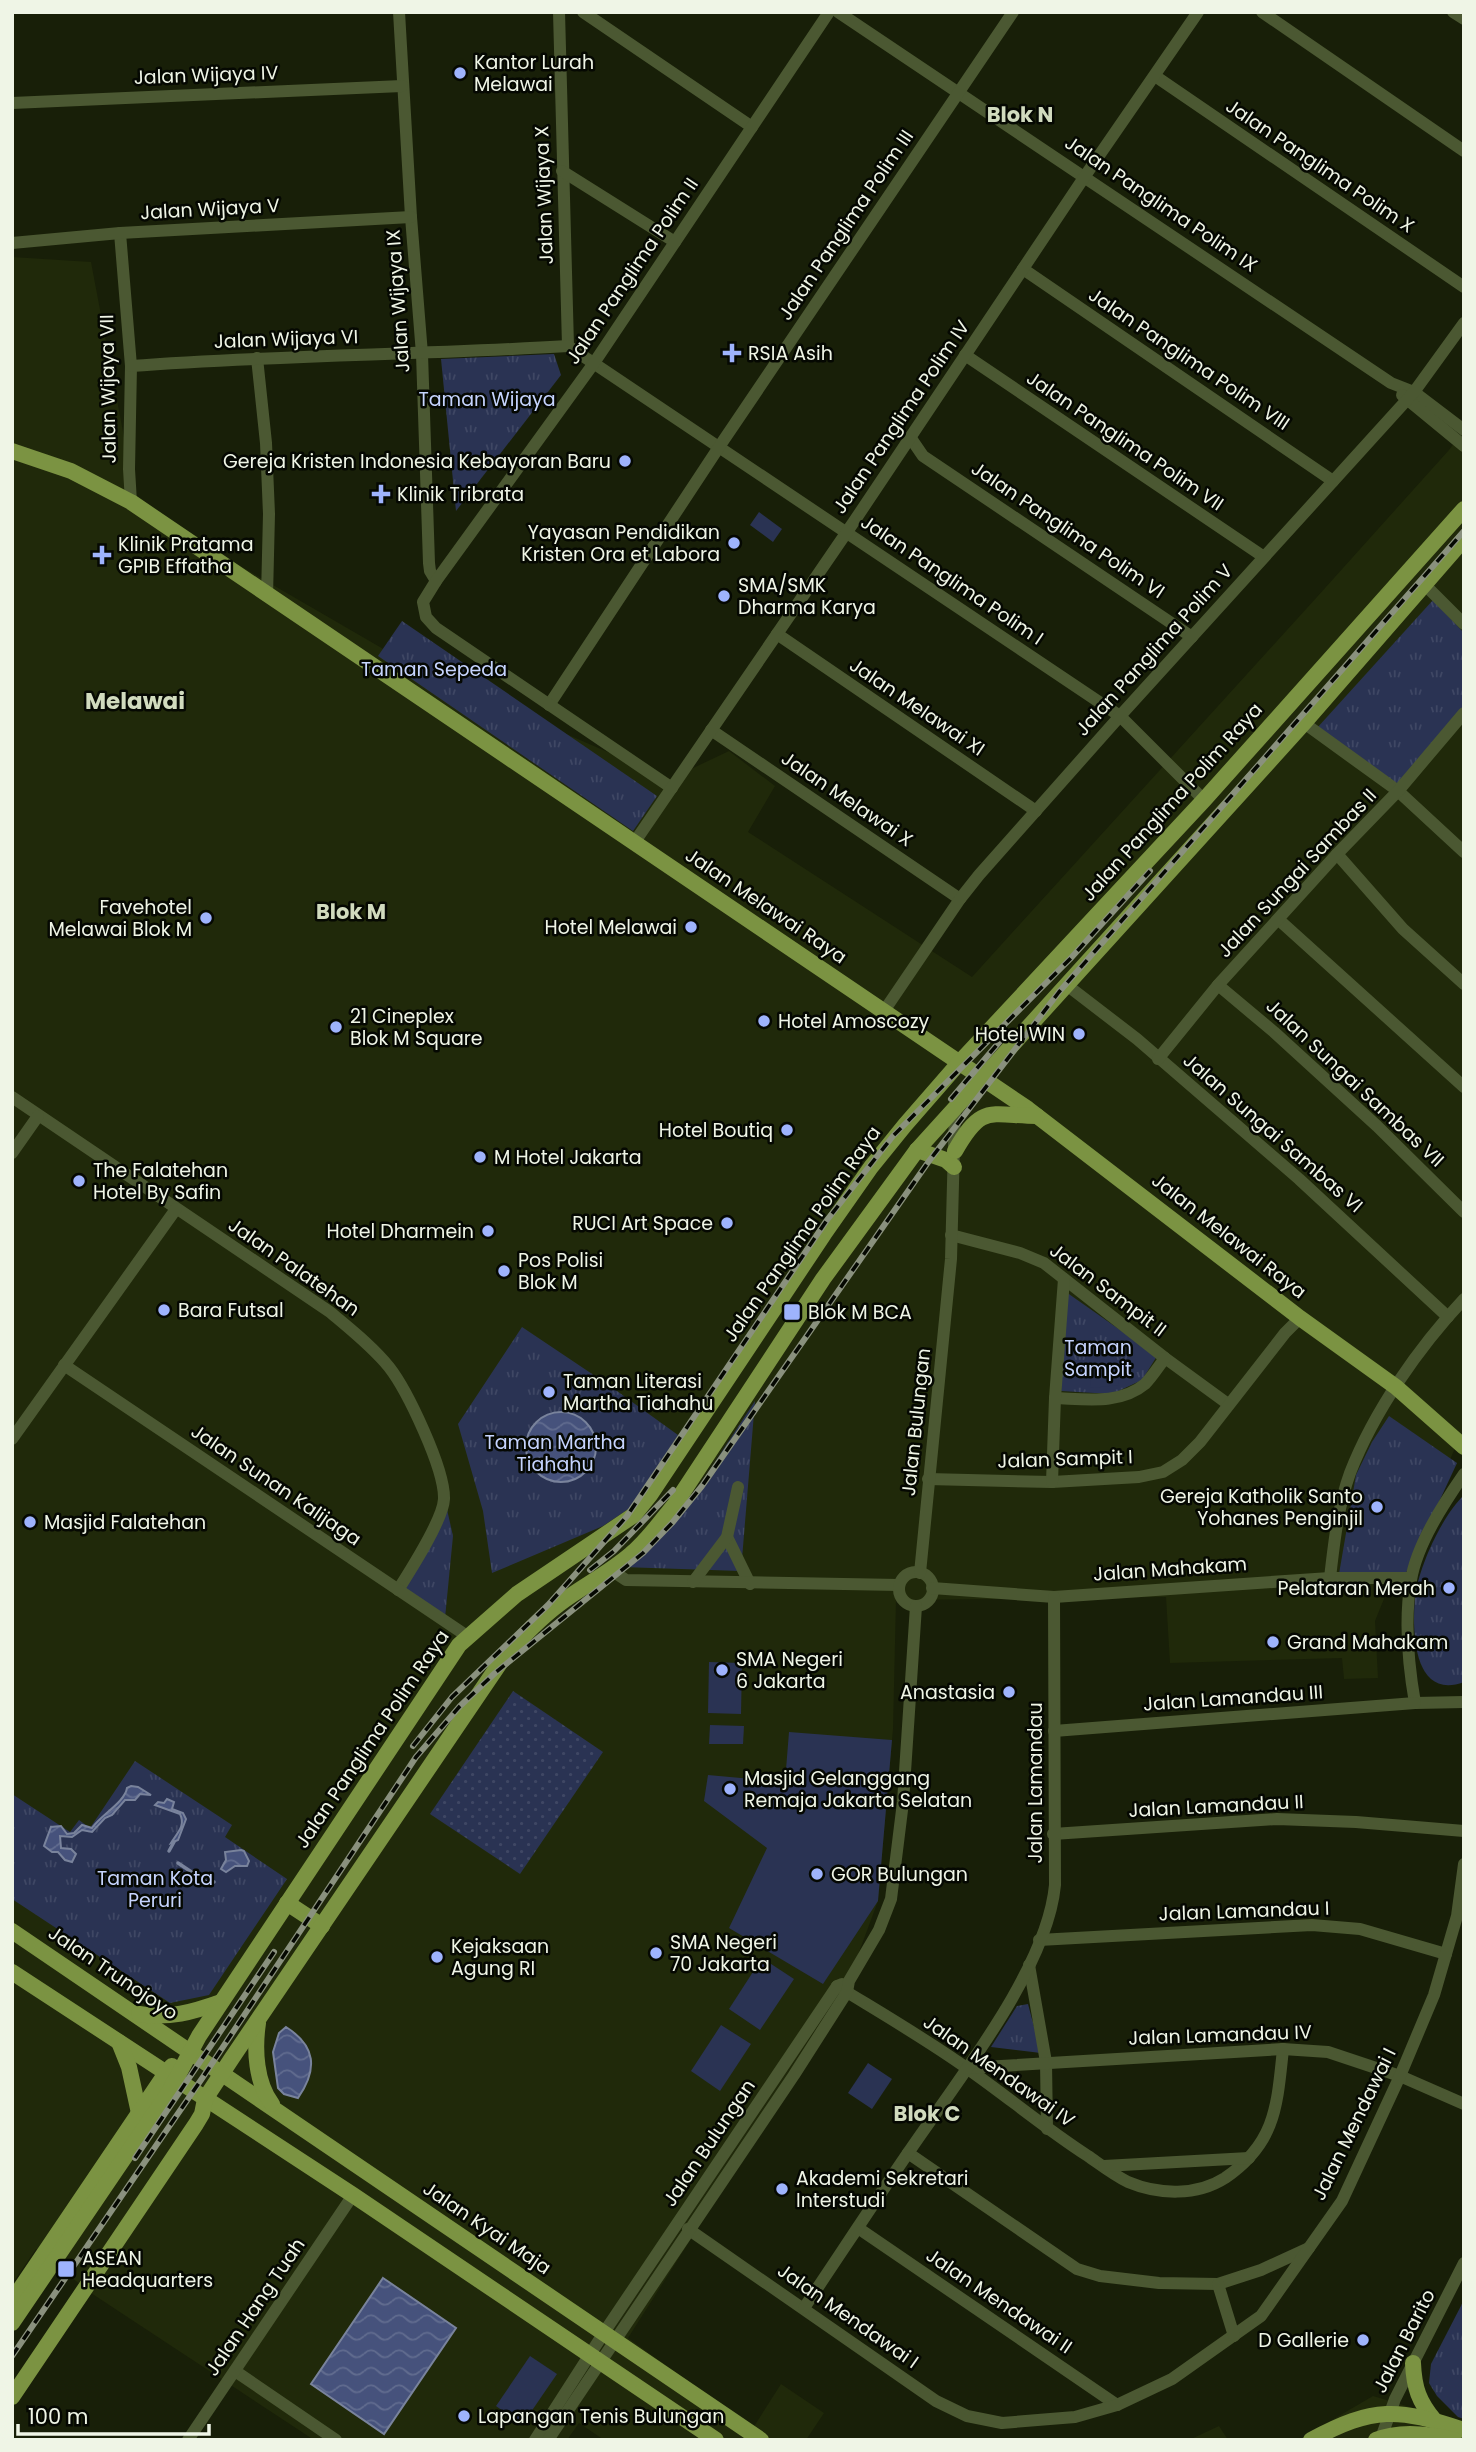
<svg xmlns="http://www.w3.org/2000/svg" width="1476" height="2452" viewBox="0 0 1476 2452" font-family="Poppins,sans-serif">
<style>
.built{fill:#20290a}
.grass{fill:url(#grass-dots)}
.park{fill:url(#park-tufts)}
.pitch{fill:#2a3353}
.water{fill:url(#water-waves);stroke:#79839c;stroke-width:2}
.lines{fill:none;stroke-linecap:round;stroke-linejoin:round}
.stream{stroke:#79839c;stroke-width:3.5}
.minor{stroke:#4b5832;stroke-width:12}
.major{stroke:#7b9342;stroke-width:16}
.rail-casing{stroke:#8a917e;stroke-width:6}
.rail{stroke:#050802;stroke-width:3.5;stroke-dasharray:10;stroke-linecap:butt}
.poi-dot{fill:#9eb3fd;stroke:#050802;stroke-width:2.5}
.labels{text-anchor:middle;dominant-baseline:central;stroke-width:5;stroke-linejoin:round;paint-order:stroke}
.poi-label{font-size:19px;fill:#eff5e6;stroke:#050802;text-anchor:start}
.street-label{font-size:19px;fill:#eff5e6;stroke:#050802}
.park-label{font-size:19px;fill:#c6d4fe;stroke:#050802}
.neighbourhood-label{font-size:21px;font-weight:bold;fill:#d1dbbe;stroke:#050802}
.quarter-label{font-size:23px;font-weight:bold;fill:#d1dbbe;stroke:#050802}
</style>
<defs>
<pattern id="grass-dots" width="8" height="8" patternUnits="userSpaceOnUse" patternTransform="scale(1.75)"><rect width="8" height="8" fill="#2a3353"/><path d="M2 2h.1M6 6h.1" fill="none" stroke="#3f4764" stroke-width="1.8" stroke-linecap="round"/></pattern>
<pattern id="park-tufts" width="24" height="20" patternUnits="userSpaceOnUse" patternTransform="scale(1.75)"><rect width="24" height="20" fill="#2a3353"/><path d="M3 7l-1-3M5 7V3M7 7l1-3M15 17l-1-3M17 17v-4M19 17l1-3" fill="none" stroke="#3f4764"/></pattern>
<pattern id="water-waves" width="16" height="10" patternUnits="userSpaceOnUse" patternTransform="scale(1.75)"><rect width="16" height="10" fill="#46527c"/><path d="M0 5q4-4 8 0t8 0" fill="none" stroke="#616c8f"/></pattern>
</defs>
<rect width="100%" height="100%" fill="#181f08"/>
<g class="built">
<path d="M12,257l79,5 46,244 286,166 247,107 59,-28 46,35 -27,46 224,145 345,-380 132,-147 15,-20v1006l-3,-2 -24,56 -36,67 -26,64 3,57 -34,1 -2,-21 -172,5 -4,-66 -270,3 -3,129 -15,172 -39,105 -211,332 125,90 28,-44 43,29 -18,27h-202l-25,-17 -12,17h-253l-223,-147 -55,-44 -24,35z"/>
<path d="M1373,2396l91,27v17h-166z"/>
<path d="M1219,2426l9,14h-39z"/>
</g>
<path class="grass" d="M513,1691l90,61 -83,122 -90,-60z"/>
<g class="park">
<path d="M554,354l7,21 -105,136 -15,-152z"/>
<path d="M1433,600l31,33v78l-62,77 -85,-60z"/>
<path d="M402,621l255,175 -24,35 -255,-175z"/>
<path d="M1066,1292l91,64 -15,24 -30,14 -51,-3z"/>
<path d="M522,1327l88,59 68,49 -45,71 -30,20 -111,47 -9,-62 -25,-87z"/>
<path d="M755,1401l-14,170 -119,-4 28,-20 25,-24z"/>
<path d="M1389,1416l68,47 -52,112 -66,-1 17,-99 16,-33z"/>
<path d="M1464,1495v187c-51,19 -52,-51 -49,-84 3,-30 27,-82 49,-103z"/>
<path d="M446,1505l7,31 -8,82 -47,-35z"/>
<path d="M135,1761l97,64 -7,12 62,42 -78,116 -39,8 -158,-104v-105l58,38 9,-12 11,8z"/>
<path d="M1028,2004l13,49 -50,-6 26,-41z"/>
<path d="M1464,2300v119l-6,-2 -21,-21 -8,-13 2,-19z"/>
</g>
<g class="pitch">
<path d="M759,512l23,17 -9,13 -23,-17z"/>
<path d="M1117,1365l2,20 -28,3 -2,-20z"/>
<path d="M709,1662l33,1 -1,51 -33,-1z"/>
<path d="M710,1725l34,1 -1,18h-34z"/>
<path d="M789,1732l103,8 -14,161 -55,83 -94,-56 38,-80 -63,-47 4,-26 77,7z"/>
<path d="M762,1958l32,21 -34,51 -31,-21z"/>
<path d="M721,2025l30,19 -31,47 -29,-20z"/>
<path d="M868,2063l24,16 -20,30 -24,-16z"/>
<path d="M530,2356l27,18 -35,51 -26,-19z"/>
</g>
<g class="water">
<circle cx="561" cy="1447" r="35"/>
<path d="M131,1786l7,1 13,8 -11,-1 -5,6h-10l-13,15 -7,3 -13,14 -10,-2 -10,7 -12,-1 1,12 10,1 5,5 -4,8 -7,-2 -7,-8h-6l-8,-6 7,-19 10,-1 6,8 7,-1 8,-8 10,3c9,-13 33,-26 35,-40z"/>
<path d="M167,1799l7,3 -2,7 11,4 3,6 -8,21 -7,3c6,-10 15,-17 9,-29l-25,-9 3,-3 6,1z"/>
<path d="M241,1850l3,1 5,10 -2,5h-12l-9,6 -5,-3 5,-9 -1,-8z"/>
<path d="M286,2027c30,19 32,42 12,71l-14,-4 -6,-6 -5,-36 6,-19z"/>
<path d="M383,2278l73,50 -72,106 -73,-50z"/>
</g>
<g class="lines">
<g class="stream">
<path d="M169,1851l5,-9"/>
<path d="M178,1863l30,20 6,-1"/>
</g>
<g class="minor">
<path d="M399,12l12,205 11,137 7,209 1,8 6,10"/>
<path d="M559,12l9,334 552,370 84,84"/>
<path d="M583,12l169,115"/>
<path d="M838,12l553,371 23,9 50,38"/>
<path d="M1262,12l202,139"/>
<path d="M1453,12l11,7"/>
<path d="M1155,76l309,211"/>
<path d="M12,103l390,-17"/>
<path d="M562,171l113,71"/>
<path d="M120,233l11,133 -2,103 2,33"/>
<path d="M12,243l108,-10 291,-16"/>
<path d="M1023,269l310,212"/>
<path d="M965,355l299,202"/>
<path d="M257,358l9,85 3,71 -2,82"/>
<path d="M131,366c145,-11 291,-11 437,-20"/>
<path d="M1402,395l62,51"/>
<path d="M910,437l13,19 269,181"/>
<path d="M1425,585l39,39"/>
<path d="M777,634l259,177"/>
<path d="M549,705l170,-258 294,-435"/>
<path d="M1304,723l94,68 66,61"/>
<path d="M711,730l249,169"/>
<path d="M672,788l-236,-160 -10,-11 -3,-15 13,-21 158,-218 235,-351"/>
<path d="M634,843l219,-320 232,-347 113,-164"/>
<path d="M1337,854l66,75 61,55"/>
<path d="M1279,920l185,167"/>
<path d="M1218,985l56,47 103,94 87,86"/>
<path d="M1068,986l69,53 162,140 149,138"/>
<path d="M884,1011l76,-112 19,-24 141,-159 294,-324 50,-69"/>
<path d="M1158,1059l60,-74 119,-131 61,-63 66,-78"/>
<path d="M12,1097l318,215c20,17 42,34 59,55 18,23 56,102 55,132 -1,21 -34,72 -46,91"/>
<path d="M12,1153l26,-37"/>
<path d="M951,1235l69,18 24,10 121,95 63,46"/>
<path d="M64,1365l403,271"/>
<path d="M1055,1398c30,1 65,7 90,-14 7,-7 14,-18 20,-26"/>
<path d="M12,1439l164,-230"/>
<path d="M1464,1474c-20,29 -47,70 -53,106 -7,41 -3,83 4,123l49,-1"/>
<path d="M928,1479l124,3 87,-5 24,-5 19,-12 18,-18 85,-109 15,-15"/>
<path d="M1052,1482l3,-84 9,-119"/>
<path d="M727,1537l23,47"/>
<path d="M611,1570l15,10 273,5"/>
<circle cx="916" cy="1589" r="17"/>
<path d="M920,1573l31,-314 4,-151"/>
<path d="M1330,1578c4,-35 8,-72 20,-105 24,-62 69,-126 114,-174"/>
<path d="M693,1582l34,-45 11,-50"/>
<path d="M932,1588l122,9 276,-19h81"/>
<path d="M1054,1731l361,-28"/>
<path d="M1053,1834l224,-15 79,3 108,9"/>
<path d="M1039,1940l273,-15 48,4 86,25"/>
<path d="M1029,1965l17,97 1,67"/>
<path d="M837,1986c44,27 89,53 131,83 40,28 78,60 120,87 13,9 26,19 40,26 31,13 69,14 97,-4 51,-35 52,-72 58,-129"/>
<path d="M967,2068l316,-19 45,3 72,24 64,28"/>
<path d="M908,2153l169,116 23,7 59,7 59,1 43,-14 48,-22"/>
<path d="M1104,2166l145,-8"/>
<path d="M858,2228l259,177"/>
<path d="M688,2229l248,172 31,15 35,7 73,-6 42,-12 55,-26 89,-63 81,-115 58,-125 34,-81 23,-79 7,-52"/>
<path d="M1218,2284l16,52"/>
<path d="M804,2308c35,-52 69,-104 104,-155 48,-71 139,-183 147,-268l-1,-288"/>
<path d="M235,2371l101,69"/>
<path d="M1381,2438l14,-39 69,-136"/>
<path d="M188,2440l165,-245"/>
<path d="M535,2440l70,-109 232,-345 5,-2"/>
<path d="M548,2440l246,-365 53,-83 2,-11 30,-51 12,-31 12,-97 13,-196"/>
</g>
<g class="major">
<path d="M12,451l59,20 60,31 897,607 272,209 96,69 68,60"/>
<path d="M917,1150l29,10 8,7"/>
<path d="M955,1151c27,-47 33,-36 82,-35"/>
<path d="M287,1903l35,23"/>
<path d="M12,1931l749,509"/>
<path d="M12,1972l341,223 363,245"/>
<path d="M139,2014c30,5 54,-2 82,-12"/>
<path d="M258,2023c-4,27 -2,60 14,81"/>
<path d="M119,2042l10,25 10,46"/>
<path d="M12,2301l154,-228 6,-7"/>
<path d="M12,2323l157,-231 30,-56 260,-391 58,-51 117,-79 16,-20 174,-261 47,-67 34,-42 54,-62 245,-263 260,-291"/>
<path d="M1413,2363c1,25 6,39 22,58"/>
<path d="M12,2397l184,-273 6,-10 3,-15 27,-41 272,-401c17,-19 35,-38 55,-53 24,-18 50,-31 72,-50 17,-14 30,-33 44,-50l148,-225 94,-129 387,-427 160,-184"/>
<path d="M1311,2440c63,-34 87,-32 153,-10"/>
<path d="M1376,2440c24,-10 54,-6 78,0"/>
</g>
<defs>
<g id="rail">
<path d="M951,1099l50,-59"/>
<path d="M590,1570l24,-19 59,-61"/>
<path d="M413,1746l39,-49 96,-92 79,-89 200,-296 66,-84 177,-177 80,-88"/>
<path d="M135,2158l139,-206"/>
<path d="M12,2356l191,-279 213,-320 44,-51 35,-33 148,-120 29,-30 30,-37 227,-325 130,-169 405,-461"/>
</g>
</defs>
<use href="#rail" class="rail-casing"/>
<use href="#rail" class="rail"/>
</g>
<g class="poi-dot">
<circle cx="460" cy="73" r="7"/>
<path d="M728.5 342.5h7v7h7v7h-7v7h-7v-7h-7v-7h7z"/>
<circle cx="625" cy="461" r="7"/>
<path d="M377.5 483.5h7v7h7v7h-7v7h-7v-7h-7v-7h7z"/>
<circle cx="734" cy="543" r="7"/>
<path d="M98.5 544.5h7v7h7v7h-7v7h-7v-7h-7v-7h7z"/>
<circle cx="724" cy="596" r="7"/>
<circle cx="206" cy="918" r="7"/>
<circle cx="691" cy="927" r="7"/>
<circle cx="764" cy="1021" r="7"/>
<circle cx="336" cy="1027" r="7"/>
<circle cx="1079" cy="1034" r="7"/>
<circle cx="787" cy="1130" r="7"/>
<circle cx="480" cy="1157" r="7"/>
<circle cx="79" cy="1181" r="7"/>
<circle cx="727" cy="1223" r="7"/>
<circle cx="488" cy="1231" r="7"/>
<circle cx="504" cy="1271" r="7"/>
<circle cx="164" cy="1310" r="7"/>
<rect x="783" y="1303" width="18" height="18" rx="3.5"/>
<circle cx="549" cy="1392" r="7"/>
<circle cx="1377" cy="1507" r="7"/>
<circle cx="30" cy="1522" r="7"/>
<circle cx="1449" cy="1588" r="7"/>
<circle cx="1273" cy="1642" r="7"/>
<circle cx="722" cy="1670" r="7"/>
<circle cx="1009" cy="1692" r="7"/>
<circle cx="730" cy="1789" r="7"/>
<circle cx="817" cy="1874" r="7"/>
<circle cx="656" cy="1953" r="7"/>
<circle cx="437" cy="1957" r="7"/>
<circle cx="782" cy="2189" r="7"/>
<rect x="57" y="2260" width="18" height="18" rx="3.5"/>
<circle cx="1363" cy="2340" r="7"/>
<circle cx="464" cy="2416" r="7"/>
</g>
<g class="labels">
<g class="poi-label">
<text x="474" y="62">Kantor Lurah<tspan x="474" dy="22">Melawai</tspan></text>
<text x="748" y="353">RSIA Asih</text>
<text x="611" y="461" text-anchor="end">Gereja Kristen Indonesia Kebayoran Baru</text>
<text x="397" y="494">Klinik Tribrata</text>
<text x="720" y="532" text-anchor="end">Yayasan Pendidikan<tspan x="720" dy="22">Kristen Ora et Labora</tspan></text>
<text x="118" y="544">Klinik Pratama<tspan x="118" dy="22">GPIB Effatha</tspan></text>
<text x="738" y="585">SMA/SMK<tspan x="738" dy="22">Dharma Karya</tspan></text>
<text x="192" y="907" text-anchor="end">Favehotel<tspan x="192" dy="22">Melawai Blok M</tspan></text>
<text x="677" y="927" text-anchor="end">Hotel Melawai</text>
<text x="350" y="1016">21 Cineplex<tspan x="350" dy="22">Blok M Square</tspan></text>
<text x="778" y="1021">Hotel Amoscozy</text>
<text x="1065" y="1034" text-anchor="end">Hotel WIN</text>
<text x="773" y="1130" text-anchor="end">Hotel Boutiq</text>
<text x="494" y="1157">M Hotel Jakarta</text>
<text x="93" y="1170">The Falatehan<tspan x="93" dy="22">Hotel By Safin</tspan></text>
<text x="713" y="1223" text-anchor="end">RUCI Art Space</text>
<text x="474" y="1231" text-anchor="end">Hotel Dharmein</text>
<text x="518" y="1260">Pos Polisi<tspan x="518" dy="22">Blok M</tspan></text>
<text x="178" y="1310">Bara Futsal</text>
<text x="808" y="1312">Blok M BCA</text>
<text x="563" y="1381">Taman Literasi<tspan x="563" dy="22">Martha Tiahahu</tspan></text>
<text x="1363" y="1496" text-anchor="end">Gereja Katholik Santo<tspan x="1363" dy="22">Yohanes Penginjil</tspan></text>
<text x="44" y="1522">Masjid Falatehan</text>
<text x="1435" y="1588" text-anchor="end">Pelataran Merah</text>
<text x="1287" y="1642">Grand Mahakam</text>
<text x="736" y="1659">SMA Negeri<tspan x="736" dy="22">6 Jakarta</tspan></text>
<text x="995" y="1692" text-anchor="end">Anastasia</text>
<text x="744" y="1778">Masjid Gelanggang<tspan x="744" dy="22">Remaja Jakarta Selatan</tspan></text>
<text x="831" y="1874">GOR Bulungan</text>
<text x="670" y="1942">SMA Negeri<tspan x="670" dy="22">70 Jakarta</tspan></text>
<text x="451" y="1946">Kejaksaan<tspan x="451" dy="22">Agung RI</tspan></text>
<text x="796" y="2178">Akademi Sekretari<tspan x="796" dy="22">Interstudi</tspan></text>
<text x="82" y="2258">ASEAN<tspan x="82" dy="22">Headquarters</tspan></text>
<text x="1349" y="2340" text-anchor="end">D Gallerie</text>
<text x="478" y="2416">Lapangan Tenis Bulungan</text>
</g>
<g class="street-label">
<text transform="translate(206 75) rotate(-2)">Jalan Wijaya IV</text>
<text transform="translate(1320 166) rotate(34)">Jalan Panglima Polim X</text>
<text transform="translate(544 195) rotate(-92)">Jalan Wijaya X</text>
<text transform="translate(1161 204) rotate(34)">Jalan Panglima Polim IX</text>
<text transform="translate(210 209) rotate(-3)">Jalan Wijaya V</text>
<text transform="translate(846 225) rotate(-56)">Jalan Panglima Polim III</text>
<text transform="translate(632 271) rotate(-56)">Jalan Panglima Polim II</text>
<text transform="translate(398 301) rotate(-94)">Jalan Wijaya IX</text>
<text transform="translate(286 339) rotate(-2)">Jalan Wijaya VI</text>
<text transform="translate(1189 359) rotate(34)">Jalan Panglima Polim VIII</text>
<text transform="translate(108 389) rotate(-91)">Jalan Wijaya VII</text>
<text transform="translate(901 417) rotate(-56)">Jalan Panglima Polim IV</text>
<text transform="translate(1125 441) rotate(34)">Jalan Panglima Polim VII</text>
<text transform="translate(1068 530) rotate(34)">Jalan Panglima Polim VI</text>
<text transform="translate(952 580) rotate(34)">Jalan Panglima Polim I</text>
<text transform="translate(1154 650) rotate(-48)">Jalan Panglima Polim V</text>
<text transform="translate(917 707) rotate(34)">Jalan Melawai XI</text>
<text transform="translate(847 799) rotate(34)">Jalan Melawai X</text>
<text transform="translate(1172 802) rotate(-48)">Jalan Panglima Polim Raya</text>
<text transform="translate(1297 873) rotate(-47)">Jalan Sungai Sambas II</text>
<text transform="translate(766 906) rotate(34)">Jalan Melawai Raya</text>
<text transform="translate(1355 1083) rotate(43)">Jalan Sungai Sambas VII</text>
<text transform="translate(1273 1133) rotate(41)">Jalan Sungai Sambas VI</text>
<text transform="translate(802 1234) rotate(-55)">Jalan Panglima Polim Raya</text>
<text transform="translate(1229 1236) rotate(38)">Jalan Melawai Raya</text>
<text transform="translate(294 1267) rotate(35)">Jalan Palatehan</text>
<text transform="translate(1108 1290) rotate(37)">Jalan Sampit II</text>
<text transform="translate(916 1422) rotate(-84)">Jalan Bulungan</text>
<text transform="translate(1065 1459) rotate(-2)">Jalan Sampit I</text>
<text transform="translate(276 1485) rotate(34)">Jalan Sunan Kalijaga</text>
<text transform="translate(1170 1569) rotate(-4)">Jalan Mahakam</text>
<text transform="translate(1233 1698) rotate(-4)">Jalan Lamandau III</text>
<text transform="translate(372 1739) rotate(-56)">Jalan Panglima Polim Raya</text>
<text transform="translate(1035 1783) rotate(-90)">Jalan Lamandau</text>
<text transform="translate(1216 1806) rotate(-3)">Jalan Lamandau II</text>
<text transform="translate(1244 1911) rotate(-2)">Jalan Lamandau I</text>
<text transform="translate(113 1973) rotate(34)">Jalan Trunojoyo</text>
<text transform="translate(1220 2035) rotate(-2)">Jalan Lamandau IV</text>
<text transform="translate(999 2071) rotate(35)">Jalan Mendawai IV</text>
<text transform="translate(1354 2124) rotate(-64)">Jalan Mendawai I</text>
<text transform="translate(709 2143) rotate(-56)">Jalan Bulungan</text>
<text transform="translate(487 2228) rotate(34)">Jalan Kyai Maja</text>
<text transform="translate(999 2301) rotate(34)">Jalan Mendawai II</text>
<text transform="translate(255 2307) rotate(-56)">Jalan Hang Tuah</text>
<text transform="translate(848 2316) rotate(35)">Jalan Mendawai I</text>
<text transform="translate(1404 2341) rotate(-63)">Jalan Barito</text>
</g>
<g class="park-label">
<text x="487" y="399">Taman Wijaya</text>
<text x="434" y="669">Taman Sepeda</text>
<text x="1098" y="1347">Taman<tspan x="1098" dy="22">Sampit</tspan></text>
<text x="555" y="1442">Taman Martha<tspan x="555" dy="22">Tiahahu</tspan></text>
<text x="155" y="1878">Taman Kota<tspan x="155" dy="22">Peruri</tspan></text>
</g>
<g class="neighbourhood-label">
<text x="1020" y="114">Blok N</text>
<text x="351" y="911">Blok M</text>
<text x="927" y="2113">Blok C</text>
</g>
<g class="quarter-label">
<text x="135" y="701">Melawai</text>
</g>
</g>
<rect width="1476" height="2452" fill="none" stroke="#eff5e6" stroke-width="28"/>
<path d="M18 2424v10h191v-10" fill="none" stroke="#eff5e6" stroke-width="3.5"/>
<text x="28" y="2424" font-size="21" fill="#eff5e6" stroke="#050802" stroke-width="5" paint-order="stroke">100 m</text>
</svg>
